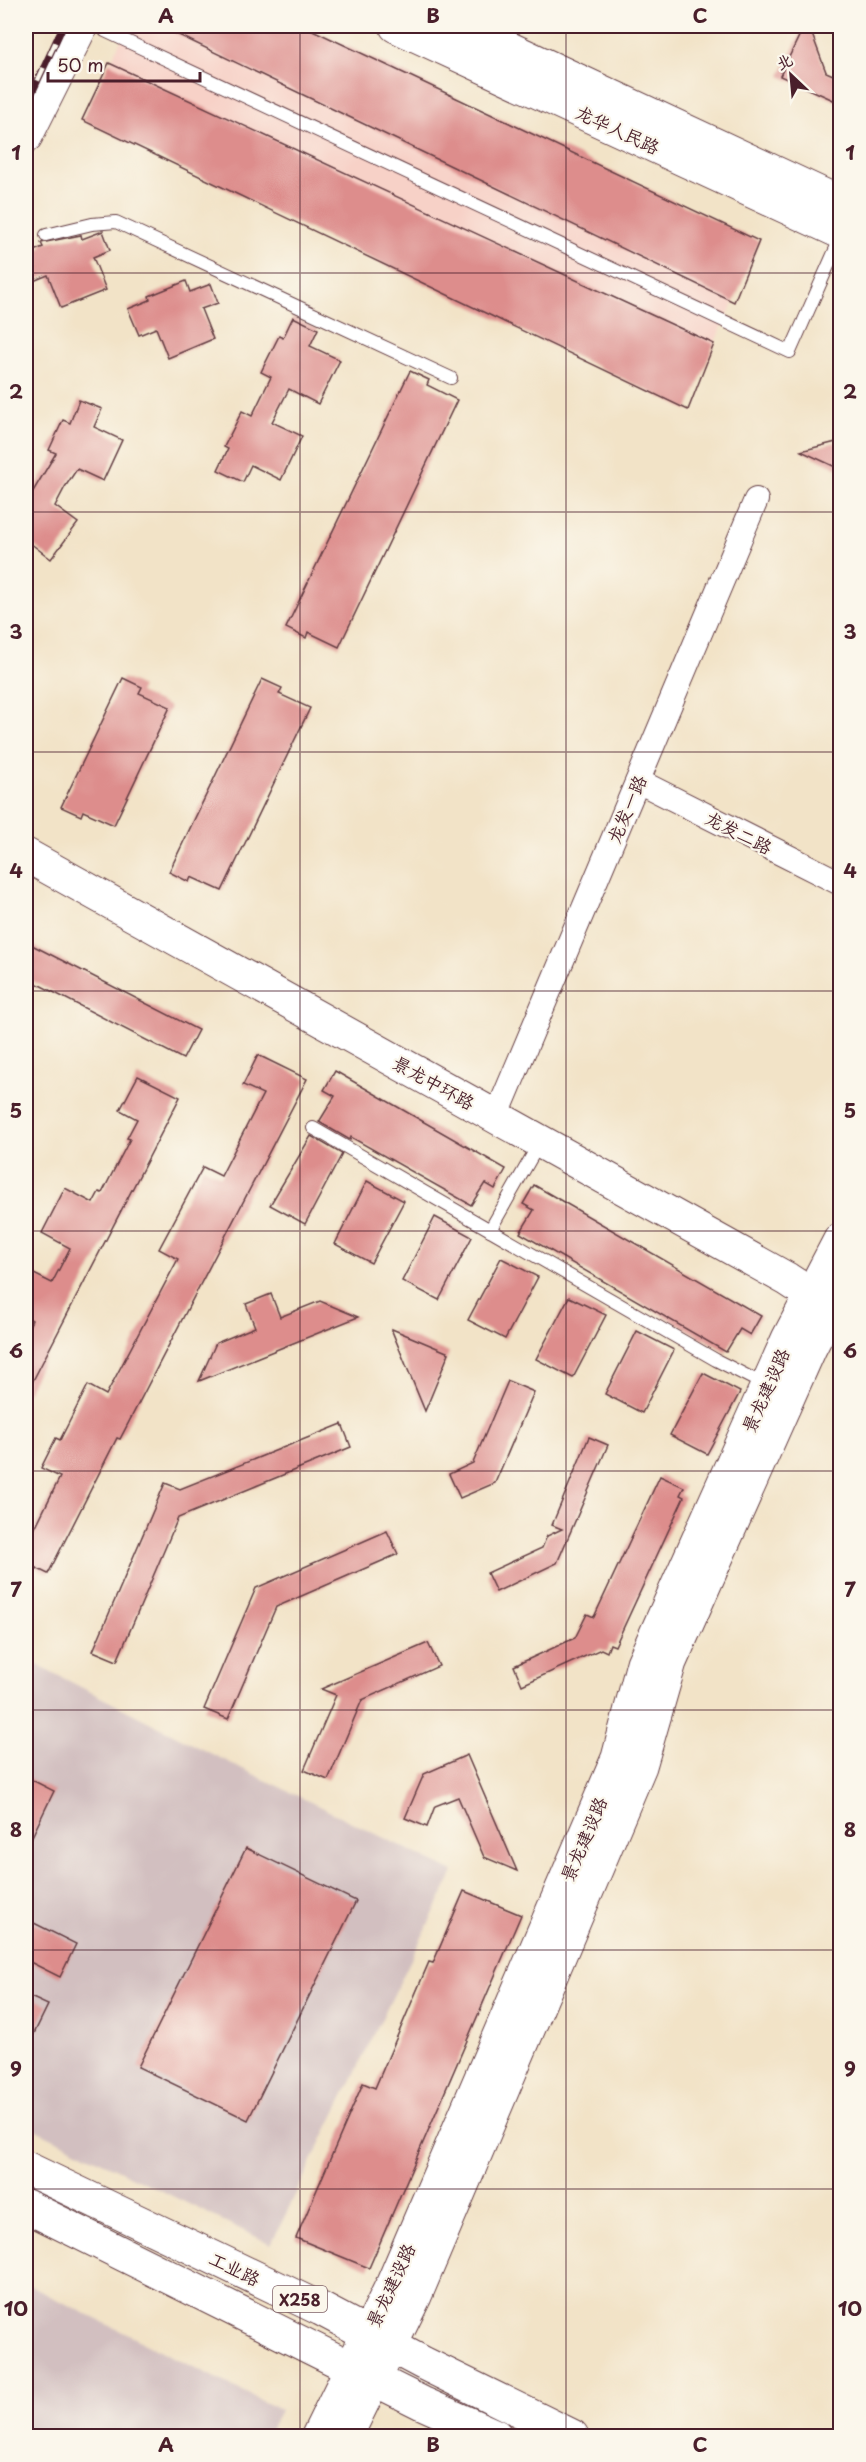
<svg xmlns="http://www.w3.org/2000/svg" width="866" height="2462" viewBox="0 0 866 2462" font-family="'Playpen Sans','LXGW WenKai TC',sans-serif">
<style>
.built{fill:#f7d1c7}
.industrial{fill:#d2bfc0}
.building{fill:#dd8d8c}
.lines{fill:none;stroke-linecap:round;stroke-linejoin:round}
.lane-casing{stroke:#633c42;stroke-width:14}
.street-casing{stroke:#633c42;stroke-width:26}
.secondary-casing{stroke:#633c42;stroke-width:35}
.primary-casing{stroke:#633c42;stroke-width:35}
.lane{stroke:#fff;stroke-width:12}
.street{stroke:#fff;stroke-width:24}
.secondary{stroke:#fff;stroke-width:33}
.primary{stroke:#fff;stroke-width:33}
.rail-casing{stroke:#4a1f2b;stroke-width:7}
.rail{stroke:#fbf7ec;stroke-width:4.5;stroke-dasharray:14;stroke-linecap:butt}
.grid{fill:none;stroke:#4a1f2b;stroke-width:1.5;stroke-opacity:0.55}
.labels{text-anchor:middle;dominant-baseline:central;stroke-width:4.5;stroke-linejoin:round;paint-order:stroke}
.shield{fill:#fbf7ec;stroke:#7f6065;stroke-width:1.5}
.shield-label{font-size:16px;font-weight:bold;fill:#4a1f2b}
.street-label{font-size:18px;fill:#4a1f2b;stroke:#fbf7ec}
.neatline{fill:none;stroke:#4a1f2b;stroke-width:2}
.grid-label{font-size:20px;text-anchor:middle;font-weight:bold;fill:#4a1f2b}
</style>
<rect width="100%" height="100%" fill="#fbf7ec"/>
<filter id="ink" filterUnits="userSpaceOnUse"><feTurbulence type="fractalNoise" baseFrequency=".0167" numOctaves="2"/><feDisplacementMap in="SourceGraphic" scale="12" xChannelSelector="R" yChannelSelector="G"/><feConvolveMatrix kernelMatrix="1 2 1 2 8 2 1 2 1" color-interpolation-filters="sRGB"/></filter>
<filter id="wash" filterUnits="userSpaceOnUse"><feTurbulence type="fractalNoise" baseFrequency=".008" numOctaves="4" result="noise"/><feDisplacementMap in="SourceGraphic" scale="24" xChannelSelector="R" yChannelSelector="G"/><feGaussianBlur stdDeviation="1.35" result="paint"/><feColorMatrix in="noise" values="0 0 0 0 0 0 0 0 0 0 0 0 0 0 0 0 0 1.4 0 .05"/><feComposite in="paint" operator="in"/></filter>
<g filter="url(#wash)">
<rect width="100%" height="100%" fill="#f2e3c7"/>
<path class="built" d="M128,26h176l455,215 -25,61 -20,42 -26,66 -606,-290z"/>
<g class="industrial">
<path d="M26,1659l182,93 246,120 -183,372 -245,-119z"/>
<path d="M26,2284l254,126 -13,26h-241z"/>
</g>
<g id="blocks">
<g class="building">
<path d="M160,26h144l455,215 -25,61z"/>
<path d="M804,26h5l17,46 14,6v25l-60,-27z"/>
<path d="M109,63l605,281 -26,66 -606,-290z"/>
<path d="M103,231l7,19 -17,7 13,33 -45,18 -13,-33 -17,7 -5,-14v-14l17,-7 -2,-4 40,-8 1,4z"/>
<path d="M186,281l4,11 21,-8 7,19 -17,6 12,30 -45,19 -12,-30 -17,7 -11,-26 22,-9 -1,-4z"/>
<path d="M293,317l25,12 -8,17 30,14 -22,44 -29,-15 -17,33 30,14 -21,44 -30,-15 -8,17 -25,-12 10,-21 -4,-2 18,-36 10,5 19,-39 -10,-5 18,-36 4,2z"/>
<path d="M410,371l19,9 -2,5 30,15 -118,247 -31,-15 -2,6 -20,-10z"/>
<path d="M79,400l23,9 -8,18 28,13 -19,41 -26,-12 -12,18 -10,19 23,17 -27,36 -25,-19v-37l30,-50 -7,-3 14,-30 7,3z"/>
<path d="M840,441v28l-39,-18z"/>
<path d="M123,678l19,9 -3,6 31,14 -56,118 -31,-14 -2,5 -20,-9z"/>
<path d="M262,679l20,9 -3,6 31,14 -88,183 -31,-14 -2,5 -20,-10z"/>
<path d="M26,942l172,88 -15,29 -157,-81z"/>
<path d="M258,1055l49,24 -187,360 -3,-1 -69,136 -22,-11v-17l34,-69 -19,-9 15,-30 4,2 28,-55 18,10 72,-136 -19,-10 44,-82 18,9 42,-82 -20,-9z"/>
<path d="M335,1071l171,98 -11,20 -10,-6 -14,22 -120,-68 -1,3 -31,-18 16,-26 -11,-6z"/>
<path d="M138,1076l42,21 -154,297v-61l6,-13 -6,-4v-46l26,13 18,-35 -28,-15 23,-45 28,15 6,-11 3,1 28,-54 -3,-1 10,-19 -17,-9z"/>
<path d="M311,1136l31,18 -37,70 -35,-19z"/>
<path d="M367,1181l37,20 -33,62 -36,-19z"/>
<path d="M534,1185l227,131 -11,19 -10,-6 -14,23 -206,-119 14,-23 -11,-6z"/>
<path d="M435,1217l37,20 -33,63 -37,-19z"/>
<path d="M501,1258l37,19 -33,62 -37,-19z"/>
<path d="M271,1294l9,23 40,-16 38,16 -159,64 17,-38 39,-16 -9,-23z"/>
<path d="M569,1297l37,18 -33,63 -37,-19z"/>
<path d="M392,1329l57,24 -24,58 -33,-80z"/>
<path d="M637,1331l37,19 -32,63 -37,-19z"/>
<path d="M703,1373l37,19 -33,62 -37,-19z"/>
<path d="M508,1381l26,11 -39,91 -35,15 -11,-24 24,-11z"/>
<path d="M342,1424l9,23 -173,71 -61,143 -24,-10 72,-168 15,6z"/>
<path d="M589,1437l19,8 -51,118 -61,29 -9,-19 55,-25 5,-12 15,-7 -10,-4z"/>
<path d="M660,1476l24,11 -4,8 4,2 -69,149 -5,-2 -3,8 -6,-3 -79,36 -8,-19 61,-28 12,-24 7,3z"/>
<path d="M387,1531l11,23 -122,53 -48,112 -24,-10 52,-121z"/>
<path d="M428,1643l11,23 -77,34 -34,80 -24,-10 32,-75 -15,-6z"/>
<path d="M467,1755l50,116 -33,-14 -26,-60 -23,9 -8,21 -22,-9 19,-44z"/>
<path d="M26,1777l28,14 -28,58z"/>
<path d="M246,1848l110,53 -108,219 -110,-53z"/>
<path d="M464,1891l57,24 -152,353 -73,-30 67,-155 12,5 54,-126 4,1z"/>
<path d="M26,1919l50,25 -16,33 -34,-17z"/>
<path d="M26,1995l22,10 -22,45z"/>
</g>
</g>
</g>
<g filter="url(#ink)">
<use href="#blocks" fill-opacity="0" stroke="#633c42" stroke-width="1.5"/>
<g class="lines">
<defs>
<g id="lane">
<path d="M105,31l685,321 50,-113"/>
<path d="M46,235l46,-11 24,-2 335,156"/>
<path d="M313,1128l403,232 49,25"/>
<path d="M490,1230l50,-88"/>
</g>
<g id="street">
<path d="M638,781l202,102"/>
<path d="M496,1117l260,-617"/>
</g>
<g id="secondary">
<path d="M396,26l444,206"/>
<path d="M461,26l379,177"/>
<path d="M26,855l761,424 44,29"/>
<path d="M318,2436l75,-153 225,-525 25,-95 145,-324 52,-99"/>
<path d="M346,2436l69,-140 225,-530 30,-104 140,-314 30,-59"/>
</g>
<g id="primary">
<path d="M26,136l55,-110"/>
<path d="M26,2168l295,141 102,54 149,73"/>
<path d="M26,2206l396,197 74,33"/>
</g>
</defs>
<use href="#lane" class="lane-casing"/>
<use href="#street" class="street-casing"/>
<use href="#secondary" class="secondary-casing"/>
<use href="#primary" class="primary-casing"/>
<use href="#lane" class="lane"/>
<use href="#street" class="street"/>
<use href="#secondary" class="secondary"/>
<use href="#primary" class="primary"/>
<defs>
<g id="rail">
<path d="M26,29l1,-3"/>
<path d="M26,106l37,-80"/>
</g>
</defs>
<use href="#rail" class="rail-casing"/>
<use href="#rail" class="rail"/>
</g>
</g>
<path class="grid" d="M300,26v2410M566,26v2410M26,273h814M26,512h814M26,752h814M26,991h814M26,1231h814M26,1471h814M26,1710h814M26,1950h814M26,2189h814"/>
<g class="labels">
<rect class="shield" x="273" y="2286" width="54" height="26" rx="4.5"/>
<g class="shield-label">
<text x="300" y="2299">X258</text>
</g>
<g class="street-label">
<text transform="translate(618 129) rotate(25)">龙华人民路</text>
<text transform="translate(626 809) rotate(-67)">龙发一路</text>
<text transform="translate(739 832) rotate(27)">龙发二路</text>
<text transform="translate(434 1082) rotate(29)">景龙中环路</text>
<text transform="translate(765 1390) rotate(-66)">景龙建设路</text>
<text transform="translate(583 1839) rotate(-67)">景龙建设路</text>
<text transform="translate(235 2268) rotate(26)">工业路</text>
<text transform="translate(390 2285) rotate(-65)">景龙建设路</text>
</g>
</g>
<rect width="866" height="2462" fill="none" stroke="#fbf7ec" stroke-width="66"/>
<g transform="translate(791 75) rotate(334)" stroke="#fbf7ec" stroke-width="4.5" paint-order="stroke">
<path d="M0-4.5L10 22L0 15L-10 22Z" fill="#4a1f2b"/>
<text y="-9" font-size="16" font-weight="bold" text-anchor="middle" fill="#4a1f2b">北</text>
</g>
<path d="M48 72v9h152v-9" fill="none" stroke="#4a1f2b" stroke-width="3"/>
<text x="57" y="72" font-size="18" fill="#4a1f2b" stroke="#fbf7ec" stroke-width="4.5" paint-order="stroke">50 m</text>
<rect x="33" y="33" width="800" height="2396" class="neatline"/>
<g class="grid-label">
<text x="166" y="23">A</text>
<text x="433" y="23">B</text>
<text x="700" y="23">C</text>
<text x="16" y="160">1</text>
<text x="850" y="160">1</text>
<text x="16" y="399">2</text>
<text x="850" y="399">2</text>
<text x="16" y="639">3</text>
<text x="850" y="639">3</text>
<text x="16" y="878">4</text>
<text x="850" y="878">4</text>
<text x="16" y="1118">5</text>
<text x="850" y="1118">5</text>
<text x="16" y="1358">6</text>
<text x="850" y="1358">6</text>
<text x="16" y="1597">7</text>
<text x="850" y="1597">7</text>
<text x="16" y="1837">8</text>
<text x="850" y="1837">8</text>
<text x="16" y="2076">9</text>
<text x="850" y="2076">9</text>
<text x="16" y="2316">10</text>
<text x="850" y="2316">10</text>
<text x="166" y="2452">A</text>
<text x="433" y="2452">B</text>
<text x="700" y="2452">C</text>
</g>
</svg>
